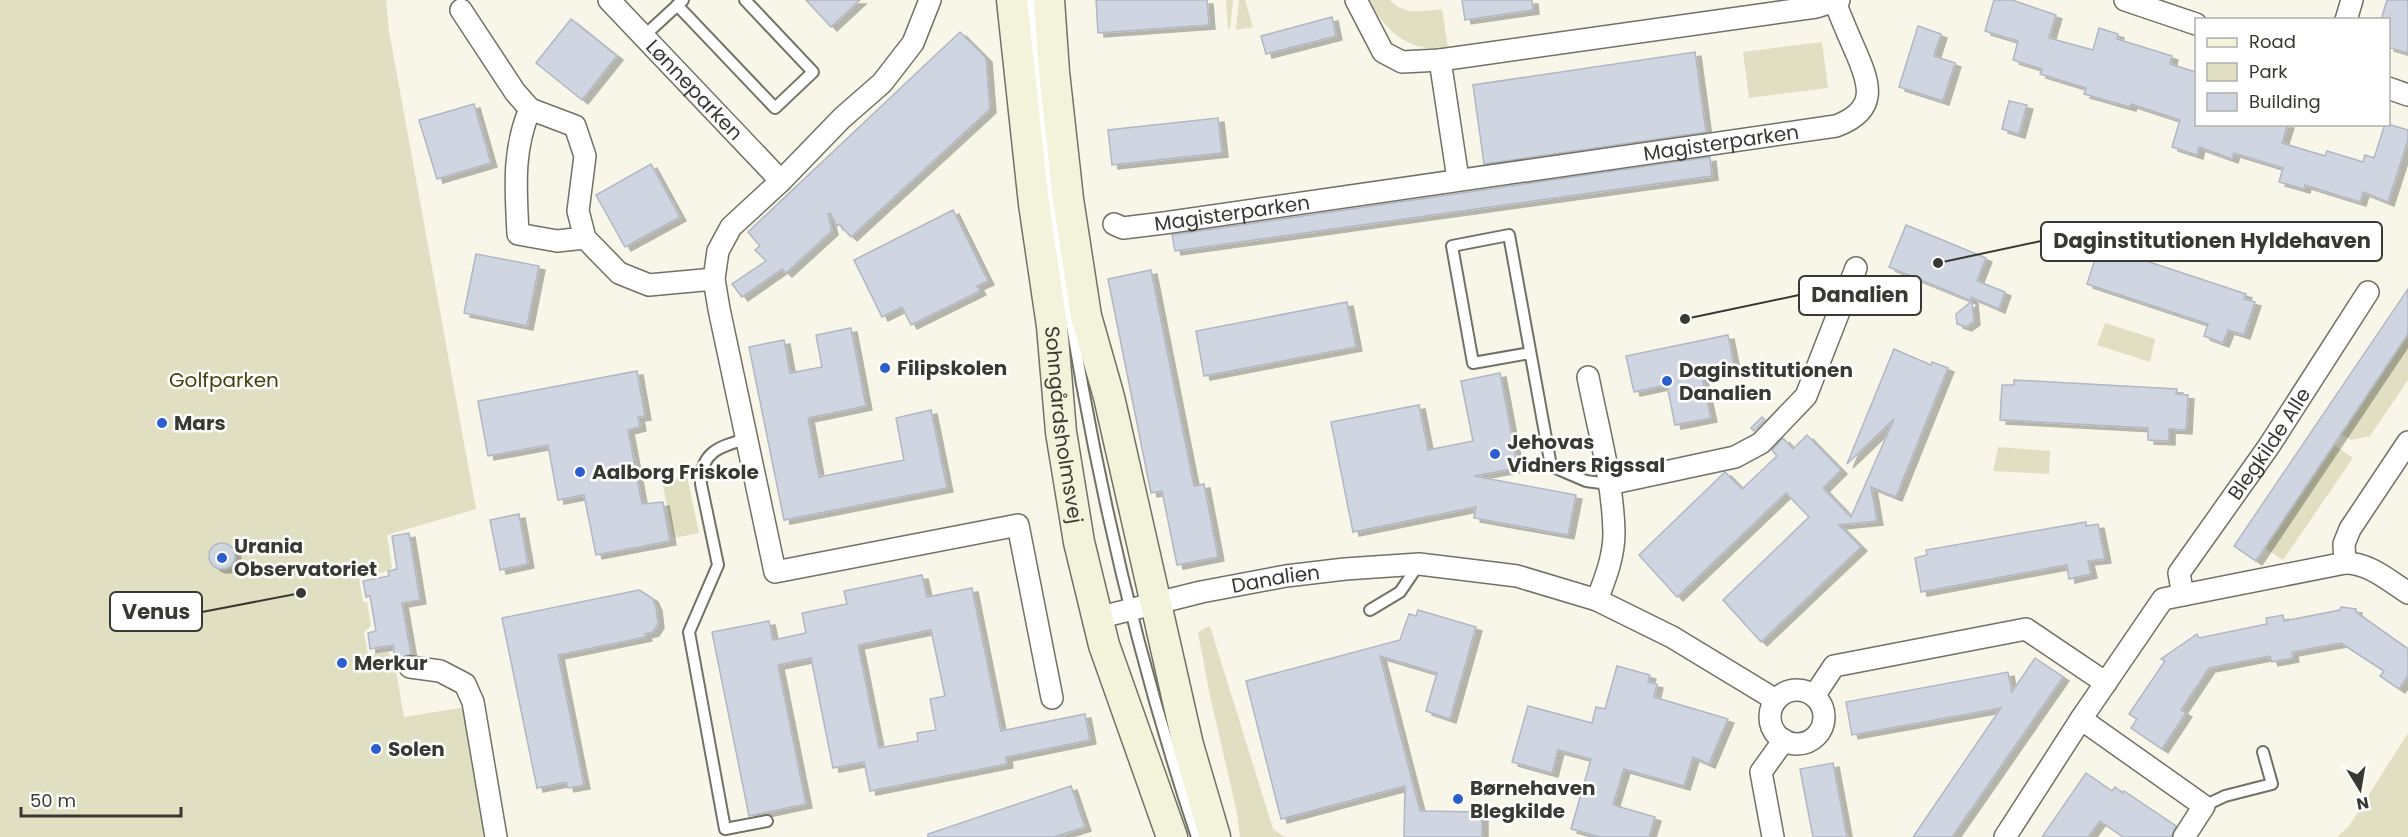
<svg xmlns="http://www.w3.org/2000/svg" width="2408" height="837" viewBox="0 0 2408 837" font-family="Poppins,sans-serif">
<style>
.green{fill:#e0dfc1}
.building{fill:#cfd6e2;stroke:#b1b7c3;stroke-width:1.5;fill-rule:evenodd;filter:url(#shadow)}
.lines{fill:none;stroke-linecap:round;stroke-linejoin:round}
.lane-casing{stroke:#717165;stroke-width:14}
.street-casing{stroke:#717165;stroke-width:24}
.secondary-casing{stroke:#717165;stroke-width:33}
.lane{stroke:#fff;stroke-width:10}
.street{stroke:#fff;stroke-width:21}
.secondary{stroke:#f3f2db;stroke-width:30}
.poi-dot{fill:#2a5fcd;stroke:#fff;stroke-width:2}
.labels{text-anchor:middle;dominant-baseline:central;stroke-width:5;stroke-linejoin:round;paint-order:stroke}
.street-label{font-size:20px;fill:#393933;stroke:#fff}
.poi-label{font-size:20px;font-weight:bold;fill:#393933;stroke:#fff;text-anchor:start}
.park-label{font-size:20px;fill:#46420a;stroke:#fff}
.leader{fill:none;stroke:#393933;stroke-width:2}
.callout-dot{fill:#393933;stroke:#fff;stroke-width:2}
.callout{fill:#fff;stroke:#393933;stroke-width:2}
.callout-label{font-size:21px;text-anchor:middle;font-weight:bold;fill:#393933}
</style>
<defs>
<filter id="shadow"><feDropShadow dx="6" dy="4" stdDeviation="0" flood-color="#0004"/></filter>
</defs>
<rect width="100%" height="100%" fill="#f7f6e8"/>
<g class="green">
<path d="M0,0h386l3,31 87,478 -89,26 5,33 -8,4 -25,5 4,25h4l4,24 -7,6 4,23 21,-3 2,14 4,-1 9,52 68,-11 23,131h-495z"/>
<path d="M1226,0h7l-3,29h-2z"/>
<path d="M1239,0h6l8,27 -17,3z"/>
<path d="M1369,0h21c14,16 32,11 52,9l6,39c-40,4 -61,-15 -79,-48z"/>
<path d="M1822,42l6,46 -79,10 -6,-46z"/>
<path d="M2105,323l50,16 -5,23 -53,-17z"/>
<path d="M2408,334v46l-38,56 -19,4 -11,-6z"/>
<path d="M2334,445l19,13 -70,102 -18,-12z"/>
<path d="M1998,447l52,4 -1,23 -56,-3z"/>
<path d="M687,476l12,57 -25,5 -12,-57z"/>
<path d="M1210,626l63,203 12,8h-45l-3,-24 -28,-122 -11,-59z"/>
<path d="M2408,733v104h-71l12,-11z"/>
</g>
<g class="building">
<path d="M806,0h54l-29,27z"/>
<path d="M1096,0h111l2,25 -111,8z"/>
<path d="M1462,0h70l1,10 -68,10z"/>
<path d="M1994,0h18l44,15 -7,23 44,12 6,-22 19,6 -1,5 55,17 -2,8 26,8v52h92l-6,19 43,13 2,-5 36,11 2,-7 9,3 11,-34h3l20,6v10l-20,62 -25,-10 -3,10 -55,-17 -1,4 -25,-7 4,-14 -49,-15 -2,6 -33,-12 -2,8 -25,-8 8,-27 -49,-16 -1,3 -46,-13 2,-6 -46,-14 2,-5 -29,-9 5,-19 -33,-10z"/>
<path d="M2387,0h21v53l-20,-6v-27h-7z"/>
<path d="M1332,17l4,19 -70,18 -5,-18z"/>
<path d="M571,19l46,37 -35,44 -46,-37z"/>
<path d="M1918,26l23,8 -7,22 21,7 -12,38 -44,-14z"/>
<path d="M960,32l26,26 4,51 -139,128 -12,-13 -2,2 -7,-13 -2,1 4,17 -46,42 -4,-4 -40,28 -10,-13 34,-23 -11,-11 5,-4 -12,-14z"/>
<path d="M1695,52l11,80 -222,32 -11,-79z"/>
<path d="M2009,101l18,4 -8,29 -17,-5z"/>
<path d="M474,104l17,59 -54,16 -18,-59z"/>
<path d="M1218,118l4,35 -110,12 -4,-35z"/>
<path d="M1710,157l2,19 -537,75 -3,-16z"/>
<path d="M651,164l29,53 -55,30 -29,-52z"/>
<path d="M953,210l35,71 -11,5 3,5 -69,34 -9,-18 -20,10 -28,-57z"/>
<path d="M1906,225l80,33 -9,23 28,11 -6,17 -28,-12 1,4 -83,-34z"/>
<path d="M2110,249l136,45 -2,5 11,3 -11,33 -16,-5 -5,13 -19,-7 4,-12 -121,-40 11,-34 11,3z"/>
<path d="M476,254l63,12 -12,60 -63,-13z"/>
<path d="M1151,270l43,216 10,-2 14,73 -41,8 -15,-74 -11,2 -43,-214z"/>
<path d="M2408,289v45l-152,227 -22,-15z"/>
<path d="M1972,301l2,20 -8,6 -9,-3 -1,-10z"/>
<path d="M1347,302l9,45 -152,29 -8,-45z"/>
<path d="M851,328l15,78 -58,12 11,59 85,-17 -8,-42 35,-8 16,78 -163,32 -35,-173 35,-7 6,33 32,-6 -6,-32z"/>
<path d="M1728,335l7,35 -33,7 9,41 -36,7 -8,-40 -33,7 -8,-36z"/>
<path d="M1894,349l37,16 1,-3 16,6 -52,129 -25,-10 6,34 -38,4 22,22 -100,95 -38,-42 86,-83 -23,-24 -109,104 -38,-42 86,-83 17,17 35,-33 -5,-6 11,-12 10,11 14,-14 34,35 -18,18 28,29 43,-98 -47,45z"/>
<path d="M637,371l8,45 -7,1 2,10 -12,3 14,74 21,-2 7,39 -74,14 -12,-60 -26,5 -10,-55 -60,11 -10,-55z"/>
<path d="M1500,373l18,95 -44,8 102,19 -8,40 -94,-17 2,-11 -123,25 -22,-110 88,-17 9,45 45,-9 -12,-60z"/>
<path d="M2014,380l163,9 -1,5 12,1 -2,35 -17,-1v12l-21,-1v-12l-148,-8 2,-35h12z"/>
<path d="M1762,417l3,3 -11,11 -3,-3z"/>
<path d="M519,514l9,50 -28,6 -10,-50z"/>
<path d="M2086,522v4l12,-2 7,35 -17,2 3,13 -22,5 -2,-14 -146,27 -6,-34 12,-3 -1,-5z"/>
<path d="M409,533l11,67 -18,3 9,51 -16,6 -2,-15 -23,4 -2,-16 8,-2 -6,-35 -4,1 -3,-16 26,-5 -1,-5 9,-2 -5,-33z"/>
<circle cx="222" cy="556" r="13"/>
<path d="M922,575l5,22 45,-9 29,143 84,-17 5,26 -84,17 1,7 -137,27 -6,-29 -31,6 -22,-110 -33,7 28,139 -57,12 -37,-184 57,-11 4,19 33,-7 -4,-20 45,-9 -3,-13zM931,630l14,66 -15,3 6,31 -19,3 1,8 -39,7 -21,-103z"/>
<path d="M639,590l13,8 4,9 2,17 -5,8 -8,2 1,3 -88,18 26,130 -16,3 -2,-6 -29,6 -35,-170z"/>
<path d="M2341,607l15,2v3l52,37v27l-9,13 -19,-13 4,-5 -43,-28 -49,9 1,6 -21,4 -2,-6 -61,12 -28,42 5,3 -24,36 -31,-21 6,-9 -8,-5 36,-53 -4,-2 36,-25 2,4 68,-14 -1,-6 17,-3 1,6 56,-11z"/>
<path d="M1418,610l58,17 -26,92 -24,-8 11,-38 -57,-17 40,155 62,1v25h-78l1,-51 -124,33 -35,-138 154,-41 9,-26 7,2z"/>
<path d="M2035,658l28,19 -111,160h-39l88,-129 -149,27 -6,-33 162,-30 4,20z"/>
<path d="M1617,666l33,9 -2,7 9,2 -3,13 74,22 -19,45 -16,-7 -9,29 -60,-17 -11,36 42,12 -6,20h-49l-29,-8 20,-70 -33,-9 -6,23 -40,-11 16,-56 64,17 4,-16 9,2z"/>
<path d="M1833,763l14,74h-34l-13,-68z"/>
<path d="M2086,773l26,18 3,-4 8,6 1,-2 52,35 -5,11h-48l-23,-16 -12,16h-46z"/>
<path d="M1071,786l14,41 -31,10h-126v-3z"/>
</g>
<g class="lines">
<defs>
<g id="lane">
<path d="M1031,0c25,284 75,566 166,837"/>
<path d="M677,5l98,103 38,-36 -68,-72"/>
<path d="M644,36l39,-36"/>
<path d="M1530,353l-57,10 -21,-117 57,-11 42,231 35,15 23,3"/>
<path d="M747,439c-27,7 -47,13 -46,45l17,81 -29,67 36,197 42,-8"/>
<path d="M1370,610l30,-18 19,-28"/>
<path d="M2204,806l21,-10 47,-12 -9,-32"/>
</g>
<g id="street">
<path id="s1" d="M609,0l172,181"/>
<path d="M930,0l-17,43 -31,40 -40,35 -61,63 -50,46 -13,24 -4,28 5,30 56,263 243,-47 34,173"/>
<path d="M1356,0l27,52 19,10 38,-2 376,-53 23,-7"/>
<path d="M2125,0l71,24"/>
<path d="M461,10l54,82 15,17"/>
<path d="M2346,20l6,-20"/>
<path d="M1440,60l18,119"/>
<path d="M2388,88l20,7"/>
<path id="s2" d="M1114,224l9,4 41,-5 672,-97c43,-16 34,-42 19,-76 -7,-16 -14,-32 -20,-48"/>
<path d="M585,238l-7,-27 7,-55 -10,-30 -45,-17c-18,42 -14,81 -12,125l39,7 28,-3 34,35 30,12 65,-6"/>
<path d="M1588,377c10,51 25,104 26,156 0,24 -9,46 -17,67"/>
<path d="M1609,484l126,-27 26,-14 45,-47 50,-128"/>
<path d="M2345,563c24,0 43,17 63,30"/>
<path id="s3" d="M2183,595l-4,-22 90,-127 99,-154"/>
<path id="s4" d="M1097,618l104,-26 85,-16 59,-7 74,-5 74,9 24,3 80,24 75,37 104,63"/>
<path d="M410,667l30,4 25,13 8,18 23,135"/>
<circle cx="1797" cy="717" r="27"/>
<path d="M1814,696l20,-30 192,-37 80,54"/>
<path d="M1773,837l-12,-65 23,-32"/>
<path d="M2005,837l76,-118"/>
<path d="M2184,837l20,-31 -123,-87 82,-120 182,-36 -1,-19 6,-15 58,-87"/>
</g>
<g id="secondary">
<path id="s5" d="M1012,0l22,204 18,122 9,106 18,110 25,103 68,192"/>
<path d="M1049,0l5,72 14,127 18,117 23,81 79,348 27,92"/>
</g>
</defs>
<use href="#lane" class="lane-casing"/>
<use href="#street" class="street-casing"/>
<use href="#secondary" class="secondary-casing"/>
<use href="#lane" class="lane"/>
<use href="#street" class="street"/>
<use href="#secondary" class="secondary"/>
</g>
<g class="poi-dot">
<circle cx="885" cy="368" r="6"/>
<circle cx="1667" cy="381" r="6"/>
<circle cx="162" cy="423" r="6"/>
<circle cx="1495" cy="454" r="6"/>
<circle cx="580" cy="472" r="6"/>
<circle cx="222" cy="558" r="6"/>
<circle cx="342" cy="663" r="6"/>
<circle cx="376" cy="749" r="6"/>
<circle cx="1458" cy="799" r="6"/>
</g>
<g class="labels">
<g class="street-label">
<text stroke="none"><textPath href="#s1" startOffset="124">Lønneparken</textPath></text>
<text stroke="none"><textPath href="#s2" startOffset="614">Magisterparken</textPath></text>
<text stroke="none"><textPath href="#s2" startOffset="120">Magisterparken</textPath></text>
<text stroke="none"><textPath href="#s5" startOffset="428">Sohngårdsholmsvej</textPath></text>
<text stroke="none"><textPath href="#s3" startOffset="180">Blegkilde Alle</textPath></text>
<text stroke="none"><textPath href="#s4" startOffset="183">Danalien</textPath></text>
</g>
<g class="poi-label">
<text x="897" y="368">Filipskolen</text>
<text x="1679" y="370">Daginstitutionen<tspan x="1679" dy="23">Danalien</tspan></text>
<text x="174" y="423">Mars</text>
<text x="1507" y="442">Jehovas<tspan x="1507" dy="23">Vidners Rigssal</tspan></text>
<text x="592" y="472">Aalborg Friskole</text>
<text x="234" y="546">Urania<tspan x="234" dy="23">Observatoriet</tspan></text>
<text x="354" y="663">Merkur</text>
<text x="388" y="749">Solen</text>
<text x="1470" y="788">Børnehaven<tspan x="1470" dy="23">Blegkilde</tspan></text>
</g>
<g class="park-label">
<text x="224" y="380">Golfparken</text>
</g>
</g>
<path class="leader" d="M1938 263L2041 241M1685 319L1799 295M301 593L202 612"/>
<g class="callout-dot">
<circle cx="1938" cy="263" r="6"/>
<circle cx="1685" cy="319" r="6"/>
<circle cx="301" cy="593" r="6"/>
</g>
<g class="callout">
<rect x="2041" y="222" width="341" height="39" rx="6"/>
<rect x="1799" y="276" width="122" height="39" rx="6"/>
<rect x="110" y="592" width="92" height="39" rx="6"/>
</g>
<g class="callout-label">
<text x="2212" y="248">Daginstitutionen Hyldehaven</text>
<text x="1860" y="302">Danalien</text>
<text x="156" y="619">Venus</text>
</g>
<rect x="2195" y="18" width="195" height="108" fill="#ffffff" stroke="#b0b0ad" stroke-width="1.5"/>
<rect x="2207" y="38" width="30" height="9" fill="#f3f2db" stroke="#b0b0ad" stroke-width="1.5"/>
<text x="2249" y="48" font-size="18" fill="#393933">Road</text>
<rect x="2207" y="63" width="30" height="18" fill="#e0dfc1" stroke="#b0b0ad" stroke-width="1.5"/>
<text x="2249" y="78" font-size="18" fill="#393933">Park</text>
<rect x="2207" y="93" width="30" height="18" fill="#cfd6e2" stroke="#b0b0ad" stroke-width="1.5"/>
<text x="2249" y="108" font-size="18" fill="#393933">Building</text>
<g transform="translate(2360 789) rotate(169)" stroke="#ffffff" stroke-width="4.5" paint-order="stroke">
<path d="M0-4.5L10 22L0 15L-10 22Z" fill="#393933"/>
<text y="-9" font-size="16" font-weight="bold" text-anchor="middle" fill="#393933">N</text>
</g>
<path d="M21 807v9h160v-9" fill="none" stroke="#393933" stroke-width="3"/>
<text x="30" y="807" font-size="18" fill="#393933" stroke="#ffffff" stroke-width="4.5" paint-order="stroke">50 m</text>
</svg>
